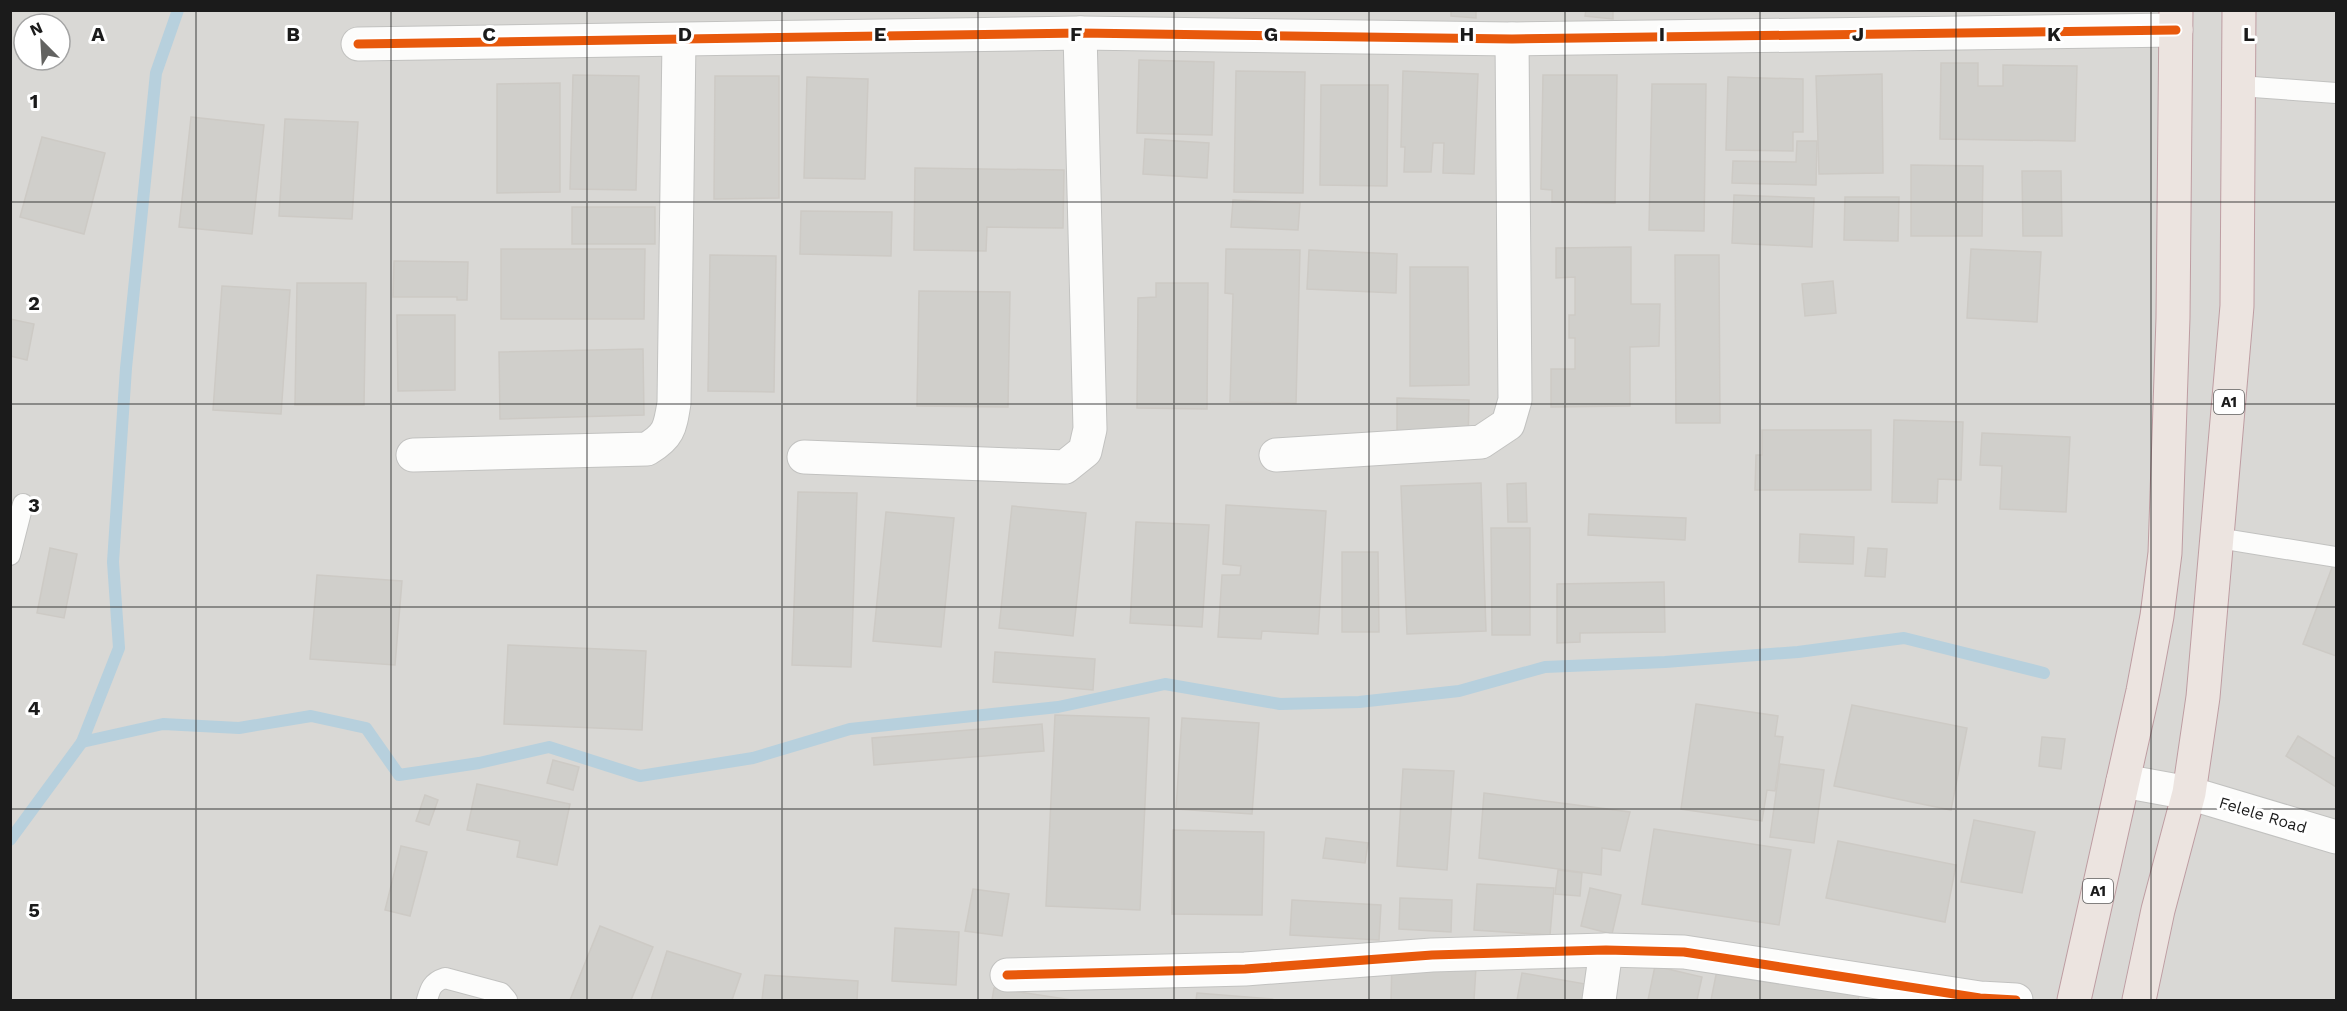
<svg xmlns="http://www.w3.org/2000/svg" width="2347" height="1011" viewBox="0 0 2347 1011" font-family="'Work Sans',sans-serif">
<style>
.residential{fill:#d9d8d5;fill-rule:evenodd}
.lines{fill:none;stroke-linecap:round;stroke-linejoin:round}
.stream{stroke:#b7d0dd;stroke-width:12}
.building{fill:#d0cfcb;stroke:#cdcac5;stroke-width:1.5}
.service-casing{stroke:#c2c2c0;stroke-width:22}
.minor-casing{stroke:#c2c2c0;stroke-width:35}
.trunk-casing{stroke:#be9da2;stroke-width:35}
.service{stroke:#fcfcfb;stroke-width:20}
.minor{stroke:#fcfcfb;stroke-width:33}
.trunk{stroke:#ece4e0;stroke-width:33}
.cycleway-casing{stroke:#fff;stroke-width:13}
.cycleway{stroke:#e8590c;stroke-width:9}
.grid{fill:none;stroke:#1b1b1b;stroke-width:1.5;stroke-opacity:0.55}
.labels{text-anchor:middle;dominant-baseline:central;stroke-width:6;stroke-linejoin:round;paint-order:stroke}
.shield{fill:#fff;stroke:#5f5f5f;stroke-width:1.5}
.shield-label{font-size:15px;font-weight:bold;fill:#1b1b1b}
.street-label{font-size:16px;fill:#1b1b1b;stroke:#fff}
.grid-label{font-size:20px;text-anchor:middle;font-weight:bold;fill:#1b1b1b;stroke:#fff;stroke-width:6;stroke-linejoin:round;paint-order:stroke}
</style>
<rect width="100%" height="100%" fill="#eae9e4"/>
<path class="residential" d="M11,11h2325v989h-2325zM24,24h36v36h-36z"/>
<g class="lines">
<g class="stream">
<path d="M82,742l81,-18 76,4 72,-12 55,12 33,47 80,-12 70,-16 91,29 113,-18 97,-29 208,-22 107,-23 115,20 79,-2 100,-11 86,-24 120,-5 133,-10 106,-14 140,35"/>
<path d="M10,840l72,-98 37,-94 -6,-86 13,-194 30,-295 22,-63"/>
</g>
</g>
<g class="building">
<path d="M1451,10h25v8l-25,-2z"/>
<path d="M1586,10h27v9l-28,-3z"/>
<path d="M1139,60l75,2 -2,73 -75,-2z"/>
<path d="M1941,63h37v23h25v-21l74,1 -2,75 -135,-2z"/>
<path d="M1236,71l69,1 -2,121 -69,-1z"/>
<path d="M1403,71l75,3 -4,100 -31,-1 1,-30h-11l-2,29h-27l1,-25h-4z"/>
<path d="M1882,74l1,99 -64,1 -3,-98z"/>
<path d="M573,75l66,1 -3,114 -66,-1z"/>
<path d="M1543,75h74l-2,128 -63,-1v-12l-11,-1z"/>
<path d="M715,76h64v122l-65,1z"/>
<path d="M807,77l61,2 -3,100 -61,-1z"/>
<path d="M1728,77l75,2v53h-10v19l-67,-1z"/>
<path d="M560,83v109l-63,1v-109z"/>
<path d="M1652,84h54l-2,147 -55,-1z"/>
<path d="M1321,85h67l-1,101 -67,-1z"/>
<path d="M191,117l73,8 -12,109 -73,-7z"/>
<path d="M285,119l73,3 -6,97 -73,-3z"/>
<path d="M42,137l63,16 -21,81 -64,-17z"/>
<path d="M1145,139l64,4 -2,35 -64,-4z"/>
<path d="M1797,141h20l-1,44 -84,-2 1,-22 63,1z"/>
<path d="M1911,165l72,1 -1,70h-71z"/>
<path d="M915,168l149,2 -1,58 -76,-1 -1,24 -72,-1z"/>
<path d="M2022,171h39l1,65h-39z"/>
<path d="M1734,195l80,3 -2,49 -80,-4z"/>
<path d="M1845,197h54l-1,44 -54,-1z"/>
<path d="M1233,200l67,3 -2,27 -67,-3z"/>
<rect x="572" y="207" width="83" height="37"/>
<path d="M801,211l91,1 -1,44 -91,-2z"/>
<path d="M1631,247v57h29l-1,42 -29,1v59l-79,1v-38h24v-31h-6v-23h6v-38l-19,1v-30z"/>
<path d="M501,249h144l-1,70h-143z"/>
<path d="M1226,249l74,1 -4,153 -66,-1 3,-108 -8,-1z"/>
<path d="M1971,249l70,3 -4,70 -70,-4z"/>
<path d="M1309,250l88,4 -1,39 -89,-4z"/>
<path d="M710,255l66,1 -2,136 -66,-1z"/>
<path d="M1675,255h44l1,168h-44z"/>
<path d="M394,261l74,1 -1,38h-10v-3h-64z"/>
<path d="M1410,267h58l1,118 -59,1z"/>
<path d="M1833,281l3,32 -31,3 -3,-32z"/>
<path d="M297,283h69l-2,122h-69z"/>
<path d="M1156,283h52l-1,126 -70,-1 1,-110 18,-1z"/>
<path d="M222,286l68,4 -9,124 -68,-4z"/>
<path d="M919,291l91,1 -2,115 -91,-1z"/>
<path d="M397,315h58v75l-57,1z"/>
<path d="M10,319l24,5 -7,36 -17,-4z"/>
<path d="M643,349l1,66 -144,4 -1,-67z"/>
<path d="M1397,398l72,2 -1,42 -71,-1z"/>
<path d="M1894,420l69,2 -2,58 -23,-1 -1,24 -45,-1z"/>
<path d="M1762,430h109v60h-116l1,-35h6z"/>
<path d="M1982,433l88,4 -4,75 -66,-3 2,-43 -22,-1z"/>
<path d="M1481,483l5,148 -79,3 -6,-148z"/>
<path d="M1526,483l1,39h-19l-1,-38z"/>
<path d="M798,492l59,1 -6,174 -59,-2z"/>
<path d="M1226,505l100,6 -8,123 -56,-3 -1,8 -43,-2 4,-62h18l1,-9 -18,-2z"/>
<path d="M1012,506l74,7 -13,123 -74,-8z"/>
<path d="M886,512l68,6 -13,129 -68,-6z"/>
<path d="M1589,514l97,4 -1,22 -97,-5z"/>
<path d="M1136,522l73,3 -7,102 -72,-4z"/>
<path d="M1491,528h39v107h-38z"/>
<path d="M1800,534l54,3 -1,27 -54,-2z"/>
<path d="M50,548l27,6 -13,64 -27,-5z"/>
<path d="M1868,548l19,1 -2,28 -20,-1z"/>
<path d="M1342,552h36l1,80h-37z"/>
<path d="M2333,565l3,1v90l-33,-12z"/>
<path d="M317,575l85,6 -7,84 -85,-6z"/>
<path d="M1664,582l1,50 -85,1v9l-23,1v-59z"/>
<path d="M508,645l138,6 -4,79 -138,-6z"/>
<path d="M995,652l100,7 -2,31 -100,-8z"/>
<path d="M1696,704l82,12 -3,20 8,1 -8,54 -8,-1 -5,31 -81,-12z"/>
<path d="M1852,705l115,23 -16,82 -117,-24z"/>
<path d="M1055,715l94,3 -9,192 -94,-4z"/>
<path d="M1182,718l77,5 -7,91 -76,-5z"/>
<path d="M1042,724l2,27 -170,14 -2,-27z"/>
<path d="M2298,736l38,23v28l-50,-31z"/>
<path d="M2042,737l23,2 -4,30 -22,-3z"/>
<path d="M553,760l26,7 -6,23 -26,-7z"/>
<path d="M1780,764l44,6 -10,73 -44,-6z"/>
<path d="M1403,769l51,2 -7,99 -50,-4z"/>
<path d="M477,784l93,20 -13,61 -40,-8 3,-16 -53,-11z"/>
<path d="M1484,793l146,19 -10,39 -18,-3 -1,27 -122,-17z"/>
<path d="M425,795l13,5 -9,25 -13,-4z"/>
<path d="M1974,820l61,12 -13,61 -61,-11z"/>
<path d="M1654,829l137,21 -12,75 -137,-21z"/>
<path d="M1173,830l91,2 -2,83 -90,-1z"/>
<path d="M1326,838l42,5 -3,20 -42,-5z"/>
<path d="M1838,841l118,24 -11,57 -119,-24z"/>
<path d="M401,846l26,6 -17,64 -25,-6z"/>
<path d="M1558,870l24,3 -2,23 -25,-2z"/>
<path d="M1477,884l77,4 -4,47 -76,-5z"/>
<path d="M1590,888l31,7 -9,39 -31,-8z"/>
<path d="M973,889l36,5 -7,42 -37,-5z"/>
<path d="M1400,898l52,2 -1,32 -52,-3z"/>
<path d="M1292,900l89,5 -2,35 -89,-5z"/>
<path d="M600,926l53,21 -22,53h-61z"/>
<path d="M895,928l64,4 -3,53 -64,-4z"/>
<path d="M667,951l74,23 -9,26h-81z"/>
<path d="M1392,963l84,4 -2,33h-83z"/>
<path d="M1718,965l142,27 -2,8h-147z"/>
<path d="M1655,966l47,11 -5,23h-49z"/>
<path d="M1522,973l69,12 -3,15h-71z"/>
<path d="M765,975l93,6 -1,19h-95z"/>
<path d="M994,988l78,12h-80z"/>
<path d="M1197,993l75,6 -1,1h-75z"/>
</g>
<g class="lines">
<defs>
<g id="service">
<path d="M2239,86l97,7"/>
<path d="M2218,538l118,19"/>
<path d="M10,555l13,-51"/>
<path d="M427,1000c3,-11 5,-18 18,-22l56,15 6,7"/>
</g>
<g id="minor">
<path d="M358,44l722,-11 432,6 664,-9"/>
<path d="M413,455l234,-6c22,-13 23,-21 27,-46l5,-363"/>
<path d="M1276,455l205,-13 27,-18 7,-24 -3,-361"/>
<path d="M804,457l261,10 20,-16 5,-22 -10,-396"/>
<path d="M2123,781l66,12 147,44"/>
<path d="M1007,975l238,-6 187,-14 174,-5 78,2 296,46 36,2"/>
<path d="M1599,1000l7,-50"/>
</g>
<g id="trunk">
<path d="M2074,1000l69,-309 14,-75 8,-63 8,-235 3,-308"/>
<path d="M2139,1000l19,-90 31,-117 14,-96 34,-391 2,-296"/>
</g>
</defs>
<use href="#service" class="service-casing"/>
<use href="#minor" class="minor-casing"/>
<use href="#trunk" class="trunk-casing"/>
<use href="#service" class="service"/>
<use href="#minor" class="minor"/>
<use href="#trunk" class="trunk"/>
<defs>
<g id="cycleway">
<path d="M358,44l722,-11 432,6 664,-9"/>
<path d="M1007,975l238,-6 187,-14 174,-5 78,2 296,46 36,2"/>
</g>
</defs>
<use href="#cycleway" class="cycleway-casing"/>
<use href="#cycleway" class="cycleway"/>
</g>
<path class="grid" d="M196,10v990M391,10v990M587,10v990M782,10v990M978,10v990M1174,10v990M1369,10v990M1565,10v990M1760,10v990M1956,10v990M2151,10v990M10,202h2326M10,404h2326M10,607h2326M10,809h2326"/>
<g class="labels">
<g class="shield">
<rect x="2214" y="390" width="30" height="24" rx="4.5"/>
<rect x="2083" y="879" width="30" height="24" rx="4.5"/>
</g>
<g class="shield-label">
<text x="2229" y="402">A1</text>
<text x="2098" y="891">A1</text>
</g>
<g class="street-label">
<text transform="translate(2263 815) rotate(17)">Felele Road</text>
</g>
</g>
<g class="grid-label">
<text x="98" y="41">A</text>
<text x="293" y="41">B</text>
<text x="489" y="41">C</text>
<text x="685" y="41">D</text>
<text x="880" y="41">E</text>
<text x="1076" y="41">F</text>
<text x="1271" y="41">G</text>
<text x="1467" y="41">H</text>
<text x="1662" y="41">I</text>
<text x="1858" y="41">J</text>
<text x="2054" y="41">K</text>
<text x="2249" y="41">L</text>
<text x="34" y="108">1</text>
<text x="34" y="310">2</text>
<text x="34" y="512">3</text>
<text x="34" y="715">4</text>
<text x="34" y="917">5</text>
</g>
<rect width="2347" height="1011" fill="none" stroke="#1b1b1b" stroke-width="24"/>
<g transform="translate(42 42) rotate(336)"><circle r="28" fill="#ffffff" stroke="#a4a4a4" stroke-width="1.5"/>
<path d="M0-4.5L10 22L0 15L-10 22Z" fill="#636361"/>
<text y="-9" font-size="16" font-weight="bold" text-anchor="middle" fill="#1b1b1b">N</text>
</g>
</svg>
